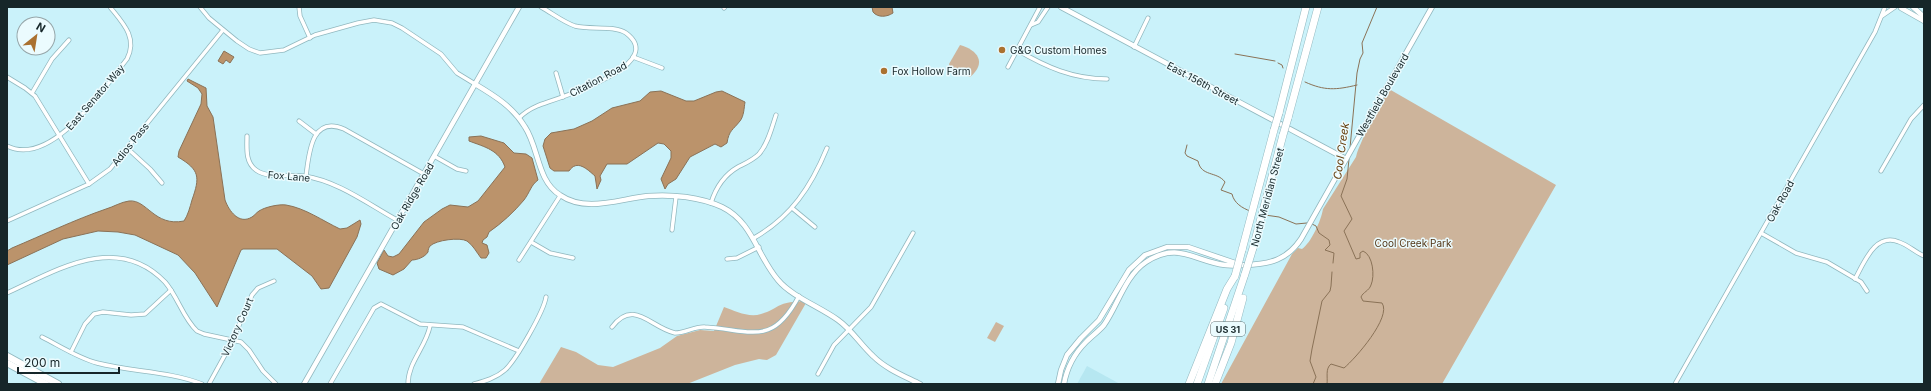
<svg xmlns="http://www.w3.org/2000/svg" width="1931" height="391" viewBox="0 0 1931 391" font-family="Inter,sans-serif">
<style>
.built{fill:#b6e7f1}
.green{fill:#cdb49b}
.water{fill:#bb936b;stroke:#8a7257}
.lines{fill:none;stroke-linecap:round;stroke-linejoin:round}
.stream{stroke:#8a7257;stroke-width:1}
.minor-casing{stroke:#91b8bf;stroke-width:5}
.tertiary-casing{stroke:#91b8bf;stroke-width:6}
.primary-casing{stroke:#91b8bf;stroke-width:8}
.motorway-casing{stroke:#91b8bf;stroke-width:8}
.minor{stroke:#fff;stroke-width:3.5}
.tertiary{stroke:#fff;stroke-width:4.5}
.primary{stroke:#fff;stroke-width:6}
.motorway{stroke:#fff;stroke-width:7}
.motorway-bridge-casing{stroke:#91b8bf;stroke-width:8;stroke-linecap:butt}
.motorway-bridge{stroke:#fff;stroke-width:7}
.poi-dot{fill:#aa7130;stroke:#ebfbfe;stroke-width:1.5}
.labels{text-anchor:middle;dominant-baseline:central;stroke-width:3;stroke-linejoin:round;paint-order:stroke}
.shield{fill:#ebfbfe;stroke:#566669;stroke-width:1}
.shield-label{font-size:9px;font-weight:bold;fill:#162629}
.poi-label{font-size:10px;fill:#162629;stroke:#ebfbfe;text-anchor:start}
.street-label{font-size:10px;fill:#162629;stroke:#ebfbfe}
.park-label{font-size:10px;fill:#513414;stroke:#ebfbfe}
.water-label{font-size:11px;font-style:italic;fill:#673f0e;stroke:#ebfbfe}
</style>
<rect width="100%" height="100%" fill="#caf2fa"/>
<path class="built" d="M1087,366l33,18h-43z"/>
<g class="green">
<path d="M960,45c18,5 27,18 10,32l-20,-10 -1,-3z"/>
<path d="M1389,89l167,96 -114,199h-221l71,-130 6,-6 4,1c9,-6 19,-28 21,-40l33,-52c2,-10 8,-18 10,-28z"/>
<path d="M801,299l5,4 -30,52 -9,5 -8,-1 -24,6 -48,19h-148l22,-37 15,5 22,13 15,2 47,-19 17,-12 23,-6 14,1 10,-24c11,4 25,11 37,7 17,-5 18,-13 38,-12z"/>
<path d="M996,322l8,4 -9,16 -8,-4z"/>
</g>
<g class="water">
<path d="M872,7h20l1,6c-6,4 -15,5 -20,-1z"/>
<path d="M224,51l10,6 -4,6 -4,-3 -3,4 -5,-3z"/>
<path d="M188,79l18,9 1,18 6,11 12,83c4,11 14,25 27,17 3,-2 4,-4 7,-6 6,-4 20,-7 27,-6 19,3 37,16 54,24l7,-1 13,-8 1,4 -4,13 -28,51 -8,1 -9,-13 -35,-27h-34l-2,1 -24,57 -22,-34 -17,-18 -43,-20 -17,-3 -20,-1 -35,8 -56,26v-14l5,-3c31,-13 62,-28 94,-39 7,-2 15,-7 23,-8 18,-2 25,26 55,20 4,-6 6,-14 8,-21 8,-23 8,-30 -14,-43l1,-6 22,-47 1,-10 -4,-6 -11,-7z"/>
<path d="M661,91l25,10h8l22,-9 6,-1 23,11c-1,6 -1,14 -5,19 -7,9 -11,9 -13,22l-6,4 -6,-3 -25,13 -14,22 -8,5 -3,5 -4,-10 10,-21v-7l-7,-7 -6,-1 -31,21h-20l-7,12 1,4 -4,9 -2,-13c-8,-7 -18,-17 -26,-5h-15l-4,-3 -7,-22 2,-7 6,-6 23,-4 18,-8 20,-13 28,-7 10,-9z"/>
<path d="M481,136l23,7 10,10 12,1 6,4 6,22c-7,5 -8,12 -14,20 -10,12 -22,23 -35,32l-2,5 -4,3 -1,3 5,2 2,8 -3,5h-5c-4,-5 -8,-13 -14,-17 -7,-4 -31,-1 -37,5 -1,1 -2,4 -2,6 -3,5 -11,8 -16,8l-8,9 -11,6 -14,-6 -2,-6 7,-13 4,6 5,1 6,-3 25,-32 18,-13 8,-4 18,2 10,-6 27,-34c-6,-17 -20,-20 -36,-26v-4z"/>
</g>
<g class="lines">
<g class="stream">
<path d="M1235,54l40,7"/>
<path d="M1278,63l4,2 1,3"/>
<path d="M1305,82c20,9 31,8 52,3"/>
<path d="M1187,145l-2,8 2,3 11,5c3,16 19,10 27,21l-4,8 11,4c2,9 10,14 18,17"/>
<path d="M1350,148l7,-75 3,-14 3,-6 -1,-10 15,-36"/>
<path d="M1265,215l14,2 17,7 11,-1"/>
<path d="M1312,224l4,2 3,7 10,7 1,5 -5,5 9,3 -1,10"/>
<path d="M1313,384l3,-7 -6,-16 2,-12 10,-48 8,-10 1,-5 1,-14"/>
<path d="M1327,384c1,-7 -2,-15 4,-20l13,4c11,-9 48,-51 38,-65l-19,-2 -2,-4c2,-5 8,-6 10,-12 4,-9 2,-30 -8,-34l-3,2v5l-4,1 -12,-28 8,-12 -11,-23 6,-17 2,-20"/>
</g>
<defs>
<g id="minor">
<path d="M200,7l9,11 28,23 12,8 11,4 24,-3 31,-15 43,-12 16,-3 18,3 10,5 39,26 16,19 18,11"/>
<path d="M299,7l1,9 10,22"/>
<path d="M724,8l1,-1"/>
<path d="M1882,16l13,-9"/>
<path d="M1031,25l7,-3 10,-15"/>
<path d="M1134,47l14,-29"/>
<path d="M1017,50c29,17 56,29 90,29"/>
<path d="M633,57l29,11"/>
<path d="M1008,67l32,-60"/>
<path d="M556,73l7,24"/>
<path d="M7,77l18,11 10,8 54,88"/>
<path d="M32,93l20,-34 17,-19"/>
<path d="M519,118c5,-5 11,-9 18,-12 17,-7 133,-40 89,-73 -12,-8 -36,-3 -51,-7 -12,-4 -23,-13 -34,-19"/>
<path d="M299,121l17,13"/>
<path d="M247,136c0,12 -2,26 9,34 12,9 34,4 48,6 34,5 64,28 93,44"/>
<path d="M7,146c45,22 96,-57 120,-87 11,-21 -4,-36 -17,-52"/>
<path d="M127,148l23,21 12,14"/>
<path d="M434,156l23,13 9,2"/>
<path d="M1881,171l30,-52 13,-14"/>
<path d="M306,176c3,-22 5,-61 38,-47l80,45"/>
<path d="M711,203c5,-16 13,-28 27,-36 8,-4 15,-7 21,-13 9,-10 13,-27 17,-39"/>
<path d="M792,208l23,19"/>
<path d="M7,221l82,-37 21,-15 113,-139"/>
<path d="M672,230l4,-33"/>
<path d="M1761,233l35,20 31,9 34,20 6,9"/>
<path d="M754,238c37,-21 57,-51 73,-90"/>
<path d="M531,242l19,11 23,5"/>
<path d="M727,259l10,-1 22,-11"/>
<path d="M519,260l41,-64"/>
<path d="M1855,279c9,-16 20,-47 44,-37 9,3 16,10 25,14"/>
<path d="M7,293c50,-23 110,-61 158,-11 13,15 18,36 32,49l7,3 37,8 8,8 14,21 13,13"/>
<path d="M612,327c22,-29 39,1 63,6 11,0 20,-7 30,-6 47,3 67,20 94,-31"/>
<path d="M42,337c18,9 36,21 55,26 35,9 71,8 105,21"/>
<path d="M71,352l14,-28 9,-10 9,-2 28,3 14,-1 26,-24"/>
<path d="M818,374l16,-29 37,-38 42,-74"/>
<path d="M209,384l22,-40 21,-49 6,-7 16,-7"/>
<path d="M330,384l44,-76 7,-4 39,20 43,3 56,24"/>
<path d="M408,384c0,-22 18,-37 22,-58"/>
<path d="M474,384c11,-3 22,-6 31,-14 11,-10 39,-59 41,-73"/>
<path d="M1675,384l200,-352 10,-25"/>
</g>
<g id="tertiary">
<path d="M1061,7l285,152"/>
<path d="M1913,7l11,10"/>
<path d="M1901,8l23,13"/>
<path d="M475,84c20,12 38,23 50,43 14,21 12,54 35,68 26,18 59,4 88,1 24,-2 52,1 74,11 31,15 35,49 56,73 13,16 42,27 60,40 14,10 22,24 35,36 13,13 31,20 47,28"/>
<path d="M304,384l215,-377"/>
<path d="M1058,384l3,-14 6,-15 14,-17 18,-18 30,-50 16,-15 22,-8h21l50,17"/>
<path d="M1064,384c3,-17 10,-30 22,-42 6,-6 13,-11 18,-17 14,-20 21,-49 42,-63 32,-21 48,-1 79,3 7,1 14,0 21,0 24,-1 41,-5 55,-26l131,-232"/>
</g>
<g id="primary">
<path d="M7,356l51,28"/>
<path d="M7,363l39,21"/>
</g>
<g id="motorway">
<path d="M1279,113l27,-106"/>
<path d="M1288,118l30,-111"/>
<path d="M1253,248l30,-113"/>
<path d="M1242,250l32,-120"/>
<path d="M1189,384l38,-95 8,-13"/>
<path d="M1197,384l27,-76"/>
<path d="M1208,384l37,-110"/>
<path d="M1215,384l16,-41 12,-45"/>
</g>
</defs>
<use href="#minor" class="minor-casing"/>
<use href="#tertiary" class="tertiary-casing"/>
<use href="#primary" class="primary-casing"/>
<use href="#motorway" class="motorway-casing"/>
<use href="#minor" class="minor"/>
<use href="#tertiary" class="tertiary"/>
<use href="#primary" class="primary"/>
<use href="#motorway" class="motorway"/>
<defs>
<g id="motorway-bridge">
<path d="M1274,130l5,-17"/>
<path d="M1283,135l5,-17"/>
<path d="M1245,274l8,-26"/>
<path d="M1235,276l7,-26"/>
</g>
</defs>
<use href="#motorway-bridge" class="motorway-bridge-casing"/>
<use href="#motorway-bridge" class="motorway-bridge"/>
</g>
<g class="poi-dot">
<circle cx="1002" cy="50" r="4"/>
<circle cx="884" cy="71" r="4"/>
</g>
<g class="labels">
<rect class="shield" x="1211" y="322" width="34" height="14" rx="3"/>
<g class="shield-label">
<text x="1228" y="329">US 31</text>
</g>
<g class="poi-label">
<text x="1010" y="50">G&amp;G Custom Homes</text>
<text x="892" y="71">Fox Hollow Farm</text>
</g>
<g class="street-label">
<text transform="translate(598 79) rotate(-28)">Citation Road</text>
<text transform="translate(1203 83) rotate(28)">East 156th Street</text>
<text transform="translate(1382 95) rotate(-60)">Westfield Boulevard</text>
<text transform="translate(95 97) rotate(-49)">East Senator Way</text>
<text transform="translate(130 144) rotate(-51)">Adios Pass</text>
<text transform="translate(289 176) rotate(5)">Fox Lane</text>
<text transform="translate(412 196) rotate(-60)">Oak Ridge Road</text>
<text transform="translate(1267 197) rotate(-75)">North Meridian Street</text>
<text transform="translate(1780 201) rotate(-61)">Oak Road</text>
<text transform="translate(237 327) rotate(-66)">Victory Court</text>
</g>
<g class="park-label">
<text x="1413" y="243">Cool Creek Park</text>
</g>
<g class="water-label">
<text transform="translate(1341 151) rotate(-82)">Cool Creek</text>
</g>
</g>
<rect width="1931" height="391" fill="none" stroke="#162629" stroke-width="16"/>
<g transform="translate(36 36) rotate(30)"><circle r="19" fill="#ebfbfe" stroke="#96a6a9"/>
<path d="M0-3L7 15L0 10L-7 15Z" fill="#aa7130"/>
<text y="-6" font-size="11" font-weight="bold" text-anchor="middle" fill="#162629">N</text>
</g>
<path d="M18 367v6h101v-6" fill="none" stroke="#162629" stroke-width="2"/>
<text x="24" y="367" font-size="12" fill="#162629" stroke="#ebfbfe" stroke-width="3" paint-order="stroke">200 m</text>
</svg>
